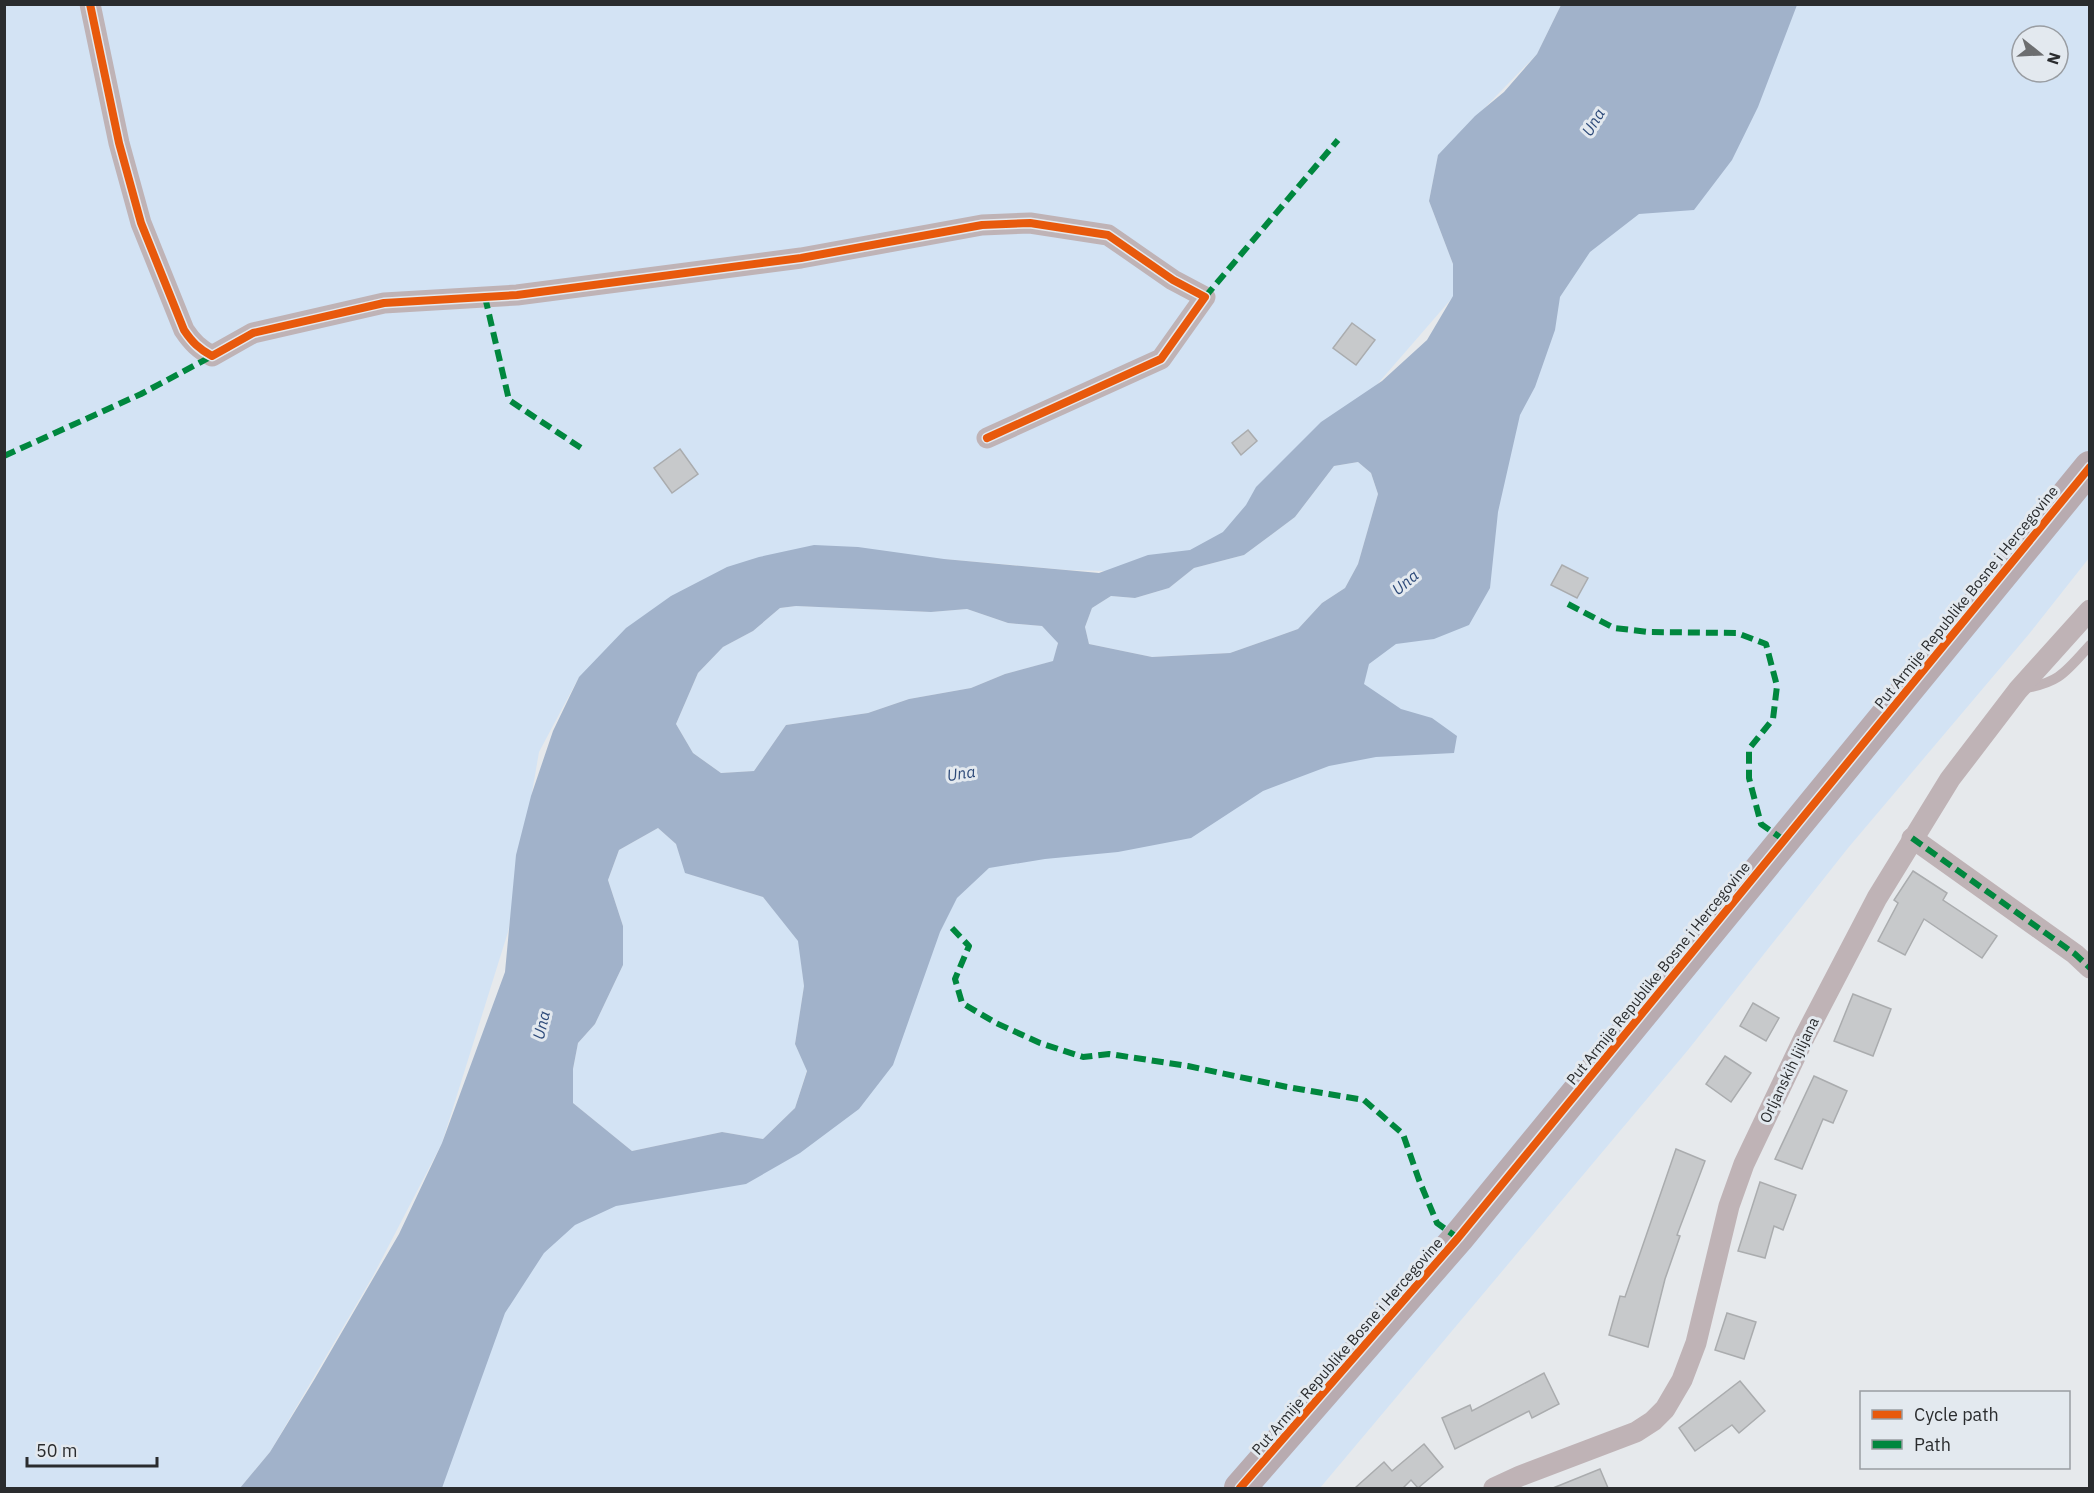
<svg xmlns="http://www.w3.org/2000/svg" width="2094" height="1493" viewBox="0 0 2094 1493" font-family="'IBM Plex Sans',sans-serif">
<style>
.green{fill:#d3e3f4;fill-rule:evenodd}
.water{fill:#a1b2ca;fill-rule:evenodd}
.building{fill:#c7c9cb;stroke:#aaacae;stroke-width:1.5}
.lines{fill:none;stroke-linecap:round;stroke-linejoin:round}
.service{stroke:#bfb3b6;stroke-width:10}
.minor{stroke:#bfb3b6;stroke-width:21}
.primary{stroke:#b8abb0;stroke-width:32}
.quiet{stroke:#00873e;stroke-width:6;stroke-dasharray:12 6;stroke-linecap:butt}
.cycleway-casing{stroke:#e3e9ef;stroke-width:11}
.cycleway{stroke:#e8590c;stroke-width:8}
.labels{text-anchor:middle;dominant-baseline:central;stroke-width:6;stroke-linejoin:round;paint-order:stroke}
.street-label{font-size:15px;fill:#2a2c2e;stroke:#e3e9ef}
.water-label{font-size:16px;font-style:italic;fill:#2e4b7a;stroke:#e3e9ef}
</style>
<rect width="100%" height="100%" fill="#e6e9ec"/>
<g class="green">
<path d="M5,5h1556l-24,49 -99,102 -9,45 24,63v33l-164,189 -73,59 -74,27 -74,-2 -124,-11 -151,-9 -214,127 -40,75 -31,180 -66,211 -69,133 -103,176 -30,36h-235z"/>
<path d="M1784,5h305v553l-60,76 -181,214 -160,202 -368,438h-906l104,-229 98,-63 175,-52 160,-260 394,-211 211,-382zM2022,36h36v36h-36z"/>
<path d="M1358,462l13,11 7,21 -20,70 -13,24 -23,15 -24,26 -68,24 -78,4 -63,-13 -4,-17 7,-19 19,-12 24,2 34,-10 25,-20 50,-13 51,-38 39,-51z"/>
<path d="M796,606l135,6 36,-3 41,14 34,3 16,16 -4,19 -49,13 -34,14 -62,11 -41,14 -82,12 -32,46 -33,2 -28,-20 -17,-29 22,-51 25,-26 30,-16 27,-23z"/>
<path d="M658,828l18,16 10,29 77,24 36,44 5,45 -9,58 12,26 -12,38 -32,31 -41,-7 -90,19 -59,-48v-34l5,-26 17,-19 28,-59v-39l-15,-46 11,-30z"/>
</g>
<path class="water" d="M1561,5h236l-39,102 -26,53 -38,50 -55,4 -49,38 -30,45 -5,33 -20,57 -15,28 -22,97 -8,76 -21,37 -35,14 -38,5 -27,20 -5,20 37,25 31,9 25,18 -3,17 -78,4 -47,9 -66,25 -72,47 -73,14 -73,7 -56,9 -32,30 -17,34 -47,133 -34,44 -59,44 -54,31 -130,22 -41,19 -31,28 -39,60 -63,175h-202l30,-36 44,-72 85,-146 43,-91 63,-171 11,-117 15,-59 22,-65 26,-54 47,-49 45,-32 56,-29 32,-10 55,-12 44,2 86,12 155,14 49,-18 42,-5 33,-18 23,-27 10,-18 65,-65 61,-41 45,-41 26,-44v-32l-24,-63 9,-46 37,-39 29,-24 33,-38zM1358,462l13,11 7,21 -20,70 -13,24 -23,15 -24,26 -68,24 -78,4 -63,-13 -4,-17 7,-19 19,-12 24,2 34,-10 25,-20 50,-13 51,-38 39,-51zM796,606l135,6 36,-3 41,14 34,3 16,17 -5,18 -48,13 -34,14 -62,11 -41,14 -82,12 -32,46 -33,2 -28,-20 -17,-29 22,-51 25,-26 30,-16 27,-23zM658,828l18,16 9,29 78,24 35,44 6,45 -9,58 12,27 -12,37 -32,31 -41,-7 -90,19 -59,-48v-34l5,-26 17,-19 28,-59v-39l-15,-46 11,-30z"/>
<g class="building">
<path d="M1352,323l23,17 -19,25 -23,-17z"/>
<path d="M1248,430l9,11 -16,14 -9,-12z"/>
<path d="M680,449l18,25 -26,19 -18,-25z"/>
<path d="M1562,565l26,13 -11,20 -26,-13z"/>
<path d="M1913,871l34,22 -4,7 54,36 -15,22 -58,-39 -19,36 -27,-14 20,-38 -4,-3z"/>
<path d="M1853,994l38,15 -18,47 -39,-15z"/>
<path d="M1753,1003l26,15 -13,23 -26,-15z"/>
<path d="M1725,1056l26,17 -20,29 -25,-18z"/>
<path d="M1814,1076l33,15 -14,32 -10,-4 -21,50 -27,-10z"/>
<path d="M1676,1149l29,12 -28,74 3,1 -15,43 -17,68 -39,-12 11,-39 5,1z"/>
<path d="M1760,1182l36,13 -13,35 -9,-4 -9,32 -27,-7z"/>
<path d="M1727,1313l29,9 -12,37 -29,-9z"/>
<path d="M1544,1373l15,31 -27,14 -3,-7 -74,38 -13,-31 28,-13 2,6z"/>
<path d="M1740,1381l25,30 -26,22 -7,-8 -37,26 -16,-23z"/>
<path d="M1424,1444l19,23 -25,21 -7,-8 -8,8h-48l29,-26 8,9z"/>
<path d="M1600,1469l8,19h-55z"/>
</g>
<g class="lines">
<path class="service" d="M2021,689c38,-6 44,-16 69,-44"/>
<g class="minor">
<path d="M90,4l29,139 22,80 43,107c8,12 15,19 28,26l41,-23 131,-30 133,-8 284,-37 181,-33 48,-2 78,12 65,45 32,17 -44,62 -174,79"/>
<path d="M1912,838l163,116 15,14"/>
<path d="M1494,1488l26,-12 116,-44 17,-11 12,-12 17,-29 14,-37 33,-137 15,-42 61,-128 72,-138 73,-119 68,-89 72,-80"/>
</g>
<path class="primary" d="M1240,1488l218,-250 632,-771"/>
<g class="quiet">
<path d="M485,297l24,103 72,48"/>
<path d="M1205,297l133,-157"/>
<path d="M4,456l137,-62 71,-38"/>
<path d="M1568,604l46,24 35,4 88,1 29,11 11,42 -4,33 -24,30v29l12,46 23,16"/>
<path d="M1912,838l163,116 15,14"/>
<path d="M952,928l17,18 -14,33 7,24 34,20 44,20 43,14 26,-3 79,12 99,21 77,13 39,34 16,46 18,43 21,15"/>
</g>
<defs>
<g id="cycleway">
<path d="M90,4l29,139 22,80 43,107c8,12 15,19 28,26l41,-23 131,-30 133,-8 284,-37 181,-33 48,-2 78,12 65,45 32,17 -44,62 -174,79"/>
<path d="M1240,1488l218,-250 632,-771"/>
</g>
</defs>
<use href="#cycleway" class="cycleway-casing"/>
<use href="#cycleway" class="cycleway"/>
</g>
<g class="labels">
<g class="street-label">
<text transform="translate(1966 597) rotate(-51)">Put Armije Republike Bosne i Hercegovine</text>
<text transform="translate(1658 973) rotate(-51)">Put Armije Republike Bosne i Hercegovine</text>
<text transform="translate(1789 1070) rotate(-64)">Orljanskih ljiljana</text>
<text transform="translate(1347 1346) rotate(-49)">Put Armije Republike Bosne i Hercegovine</text>
</g>
<g class="water-label">
<text transform="translate(1593 122) rotate(-59)">Una</text>
<text transform="translate(1405 582) rotate(-40)">Una</text>
<text transform="translate(961 773) rotate(-9)">Una</text>
<text transform="translate(541 1025) rotate(-77)">Una</text>
</g>
</g>
<rect width="2094" height="1493" fill="none" stroke="#2a2c2e" stroke-width="12"/>
<rect x="1860" y="1391" width="210" height="78" fill="#e3e9ef" stroke="#999da2" stroke-width="1.5"/>
<rect x="1872" y="1410" width="30" height="9" fill="#e8590c" stroke="#999da2" stroke-width="1.5"/>
<text x="1914" y="1421" font-size="18" fill="#2a2c2e">Cycle path</text>
<rect x="1872" y="1440" width="30" height="9" fill="#00873e" stroke="#999da2" stroke-width="1.5"/>
<text x="1914" y="1451" font-size="18" fill="#2a2c2e">Path</text>
<g transform="translate(2040 54) rotate(108)"><circle r="28" fill="#e3e9ef" stroke="#999da2" stroke-width="1.5"/>
<path d="M0-4.5L10 22L0 15L-10 22Z" fill="#6c6e70"/>
<text y="-9" font-size="16" font-weight="bold" text-anchor="middle" fill="#2a2c2e">N</text>
</g>
<path d="M27 1457v9h130v-9" fill="none" stroke="#2a2c2e" stroke-width="3"/>
<text x="36" y="1457" font-size="18" fill="#2a2c2e" stroke="#e3e9ef" stroke-width="4.5" paint-order="stroke">50 m</text>
</svg>
